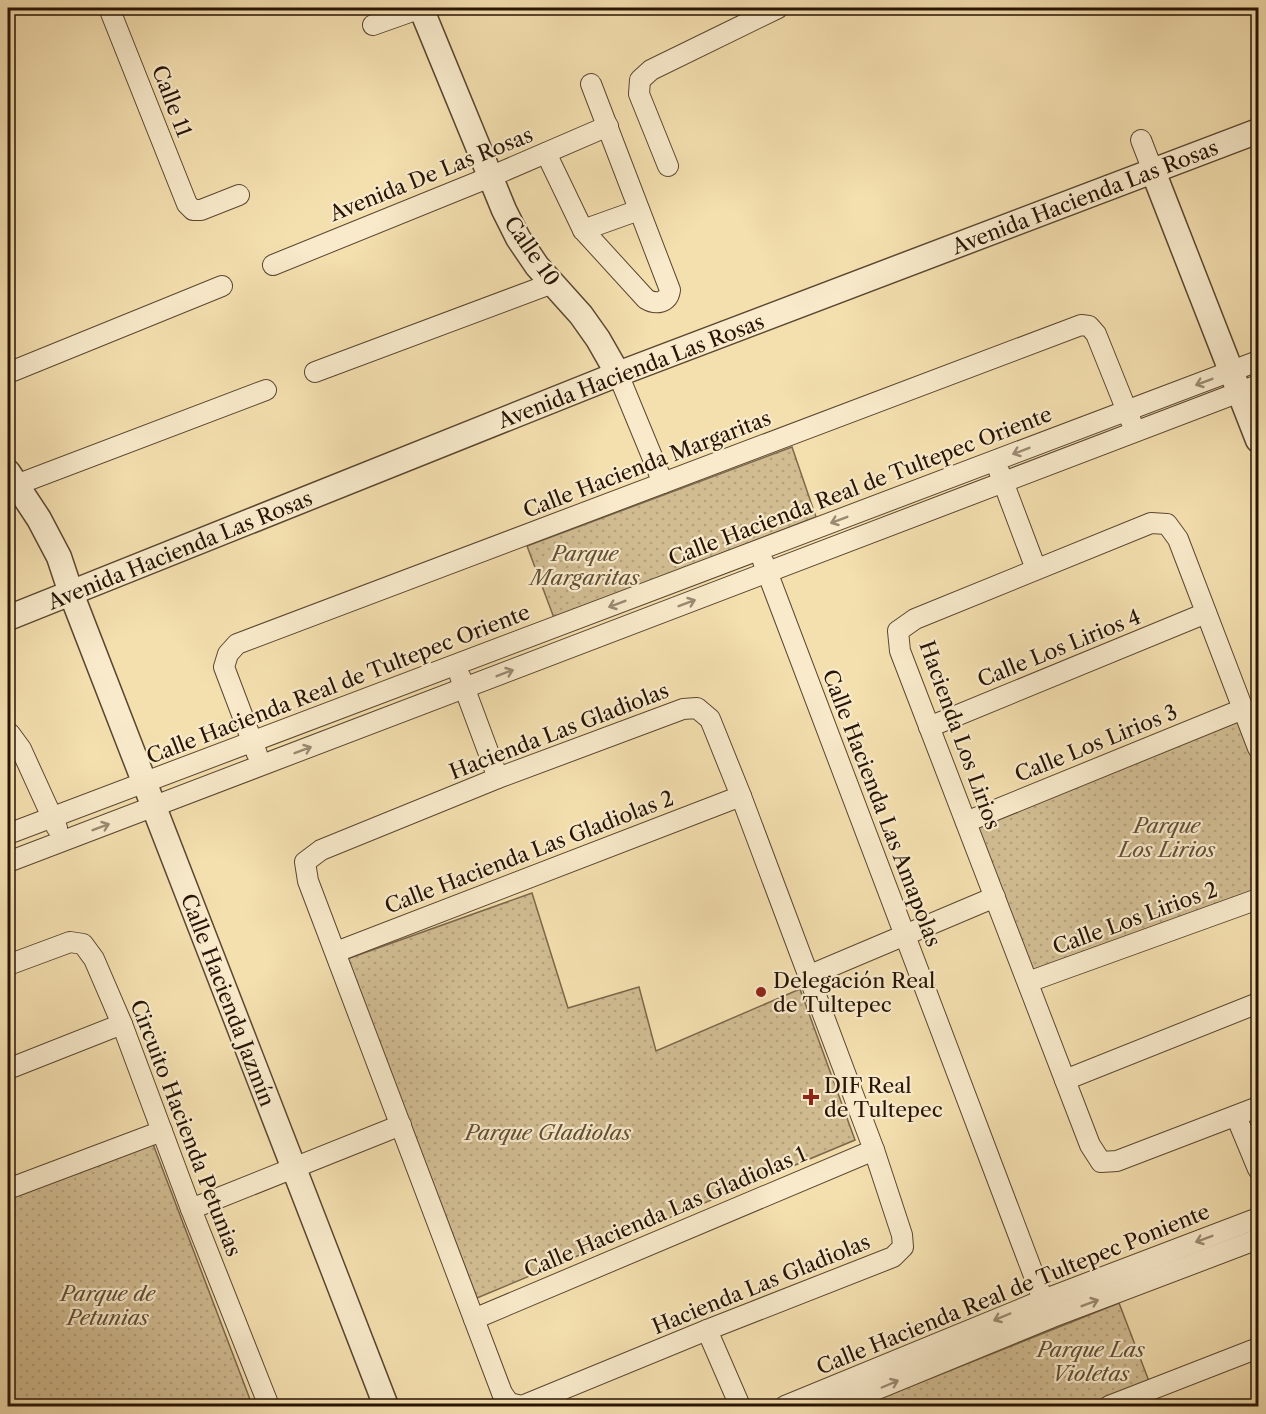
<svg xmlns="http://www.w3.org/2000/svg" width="1266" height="1414" viewBox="0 0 1266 1414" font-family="'Libre Caslon Text',serif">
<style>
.green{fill:url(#green-dots);stroke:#7c684c;stroke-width:1.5}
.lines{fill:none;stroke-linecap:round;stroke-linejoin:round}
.minor-casing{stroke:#5a4730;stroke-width:22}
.tertiary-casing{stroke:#5a4730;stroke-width:27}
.minor{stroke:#f8eacb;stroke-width:20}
.tertiary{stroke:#f8eacb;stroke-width:24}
.oneway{stroke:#9a8a72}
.poi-dot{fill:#8f2418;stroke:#f8eacb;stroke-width:2}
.labels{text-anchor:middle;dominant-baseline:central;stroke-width:4.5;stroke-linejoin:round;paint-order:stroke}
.street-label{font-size:21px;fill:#271405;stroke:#f8eacb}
.park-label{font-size:21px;font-style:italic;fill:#624f36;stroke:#f8eacb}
.poi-label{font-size:21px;fill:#271405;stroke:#f8eacb;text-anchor:start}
</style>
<defs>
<pattern id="green-dots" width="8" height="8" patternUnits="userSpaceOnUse" patternTransform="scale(1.5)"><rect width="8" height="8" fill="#d1bc92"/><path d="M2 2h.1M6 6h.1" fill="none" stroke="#b3a17c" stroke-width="1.8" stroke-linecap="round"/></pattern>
</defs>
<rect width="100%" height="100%" fill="#f4dfaf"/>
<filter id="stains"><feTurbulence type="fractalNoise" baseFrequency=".00333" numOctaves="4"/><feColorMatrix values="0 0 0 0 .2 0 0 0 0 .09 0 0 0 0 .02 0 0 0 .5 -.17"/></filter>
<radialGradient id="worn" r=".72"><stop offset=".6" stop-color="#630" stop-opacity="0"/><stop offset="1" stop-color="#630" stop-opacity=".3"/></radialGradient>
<g class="green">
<path d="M792,447l24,70 -262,101 -27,-72z"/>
<path d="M1240,717l18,48v129l-227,83 -61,-154z"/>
<path d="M532,893l36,115 71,-21 17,64 144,-62 55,151 -378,158 -130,-339z"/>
<path d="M153,1144l98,258 -10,4h-233v-208z"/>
<path d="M1119,1303l33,86 -44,17h-247z"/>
</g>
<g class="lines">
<defs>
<g id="minor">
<path d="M109,8l78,196 6,6h8l38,-15"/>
<path d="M373,25l48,-17"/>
<path d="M1141,140l12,31"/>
<path d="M546,153l37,77 63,69c10,6 22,4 24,-9l-79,-206"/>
<path d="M668,166l-29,-72 1,-14 11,-10 127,-62"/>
<path d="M583,230l56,-20"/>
<path d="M273,265l217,-88 118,-51"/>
<path d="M315,372l238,-89"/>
<path d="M8,373l214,-87"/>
<path d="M618,374l45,109"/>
<path d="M999,471l37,98"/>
<path d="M8,488l258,-98"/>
<path d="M763,561l287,757"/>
<path d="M460,676l38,102"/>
<path d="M697,708l13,11 31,77 133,354 28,85 1,12 -10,10 -186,73 -185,76 -13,-3 -7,-10 -194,-512 -3,-19 16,-12 177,-72 185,-69z"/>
<path d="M929,727l277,-114"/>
<path d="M8,734h2l11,15 36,79"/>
<path d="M1258,748l-80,-209 -11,-15 -16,-1 -236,96 -17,12 2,20 190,494 11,17 16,-1 141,-54"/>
<path d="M257,754l-33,-87 4,-13 9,-10 844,-319 8,1 7,8 35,87"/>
<path d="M966,822l277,-113"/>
<path d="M8,834l1250,-473"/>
<path d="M8,862l1250,-477"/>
<path d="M336,952l405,-156"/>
<path d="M8,965l62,-23 13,2 11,15 28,65 69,185 78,197"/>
<path d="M808,976l187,-79"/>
<path d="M1028,982l230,-83"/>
<path d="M8,1069l114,-45"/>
<path d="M1065,1080l193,-77"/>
<path d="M1236,1116l22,53"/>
<path d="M8,1189l154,-58"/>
<path d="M191,1209l210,-84"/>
<path d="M474,1319l400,-169"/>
<path d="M707,1330l33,76"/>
<path d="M785,1406l258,-106 215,-82"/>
<path d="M836,1406l214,-88 208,-79"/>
<path d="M1109,1406l149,-58"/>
</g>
<g id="tertiary">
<path d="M421,8l83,202 14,28 19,28 44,49 17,24 20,35"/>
<path d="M1153,171l105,269"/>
<path d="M8,472l31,47 20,38 12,36 315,813"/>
<path d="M8,618l610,-244 640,-243"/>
</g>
</defs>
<use href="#minor" class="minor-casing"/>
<use href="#tertiary" class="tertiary-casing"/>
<use href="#minor" class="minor"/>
<use href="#tertiary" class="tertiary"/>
</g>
<defs><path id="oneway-shaft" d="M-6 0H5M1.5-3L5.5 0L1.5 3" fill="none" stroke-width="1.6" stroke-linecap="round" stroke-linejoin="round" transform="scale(1.5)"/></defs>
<g class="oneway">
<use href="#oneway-shaft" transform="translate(1204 382) rotate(159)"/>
<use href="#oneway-shaft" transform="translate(1021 451) rotate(159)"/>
<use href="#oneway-shaft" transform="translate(839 520) rotate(159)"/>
<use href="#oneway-shaft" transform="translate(687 603) rotate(-21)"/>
<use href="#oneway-shaft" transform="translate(617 604) rotate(159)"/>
<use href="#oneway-shaft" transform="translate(505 673) rotate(-21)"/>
<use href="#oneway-shaft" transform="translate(303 750) rotate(-21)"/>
<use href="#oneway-shaft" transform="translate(101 827) rotate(-21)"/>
<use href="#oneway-shaft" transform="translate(1204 1239) rotate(159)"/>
<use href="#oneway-shaft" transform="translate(1090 1303) rotate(-21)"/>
<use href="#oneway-shaft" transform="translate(1002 1317) rotate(157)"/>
<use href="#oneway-shaft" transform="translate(890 1384) rotate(-23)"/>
</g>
<g class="poi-dot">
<circle cx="761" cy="992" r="6"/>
<path d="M808 1088h6v6h6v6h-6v6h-6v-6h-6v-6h6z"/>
</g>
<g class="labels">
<g class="street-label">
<text transform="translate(172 101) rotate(69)">Calle 11</text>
<text transform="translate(431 174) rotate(-22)">Avenida De Las Rosas</text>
<text transform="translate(1085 197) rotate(-21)">Avenida Hacienda Las Rosas</text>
<text transform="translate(532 251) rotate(55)">Calle 10</text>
<text transform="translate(631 371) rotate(-21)">Avenida Hacienda Las Rosas</text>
<text transform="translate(647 464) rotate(-21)">Calle Hacienda Margaritas</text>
<text transform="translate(860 486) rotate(-21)">Calle Hacienda Real de Tultepec Oriente</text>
<text transform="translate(180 550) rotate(-22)">Avenida Hacienda Las Rosas</text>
<text transform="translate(1059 648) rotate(-22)">Calle Los Lirios 4</text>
<text transform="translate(338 684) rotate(-21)">Calle Hacienda Real de Tultepec Oriente</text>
<text transform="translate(559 731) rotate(-21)">Hacienda Las Gladiolas</text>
<text transform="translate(960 735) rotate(70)">Hacienda Los Lirios</text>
<text transform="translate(1096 743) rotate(-22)">Calle Los Lirios 3</text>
<text transform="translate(882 808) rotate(69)">Calle Hacienda Las Amapolas</text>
<text transform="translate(529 852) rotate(-21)">Calle Hacienda Las Gladiolas 2</text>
<text transform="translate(1135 918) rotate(-20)">Calle Los Lirios 2</text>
<text transform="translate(228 1000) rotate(69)">Calle Hacienda Jazmín</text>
<text transform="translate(186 1128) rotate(69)">Circuito Hacienda Petunias</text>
<text transform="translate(665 1212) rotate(-23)">Calle Hacienda Las Gladiolas 1</text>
<text transform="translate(761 1284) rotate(-22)">Hacienda Las Gladiolas</text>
<text transform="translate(1013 1289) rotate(-22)">Calle Hacienda Real de Tultepec Poniente</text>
</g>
<g class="park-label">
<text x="585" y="553">Parque<tspan x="585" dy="24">Margaritas</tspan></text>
<text x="1167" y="825">Parque<tspan x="1167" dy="24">Los Lirios</tspan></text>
<text x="548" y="1132">Parque Gladiolas</text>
<text x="108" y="1293">Parque de<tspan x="108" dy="24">Petunias</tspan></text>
<text x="1091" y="1349">Parque Las<tspan x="1091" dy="24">Violetas</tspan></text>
</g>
<g class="poi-label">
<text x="773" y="980">Delegación Real<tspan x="773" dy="24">de Tultepec</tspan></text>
<text x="824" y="1085">DIF Real<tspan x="824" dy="24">de Tultepec</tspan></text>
</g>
</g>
<rect width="1266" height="1414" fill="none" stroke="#f4dfaf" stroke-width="30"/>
<rect x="9" y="9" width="1248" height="1396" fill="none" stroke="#271405" stroke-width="3"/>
<rect x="15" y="15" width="1236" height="1384" fill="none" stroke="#271405" stroke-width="1.5"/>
<rect width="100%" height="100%" filter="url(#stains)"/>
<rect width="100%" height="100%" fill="url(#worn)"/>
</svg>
